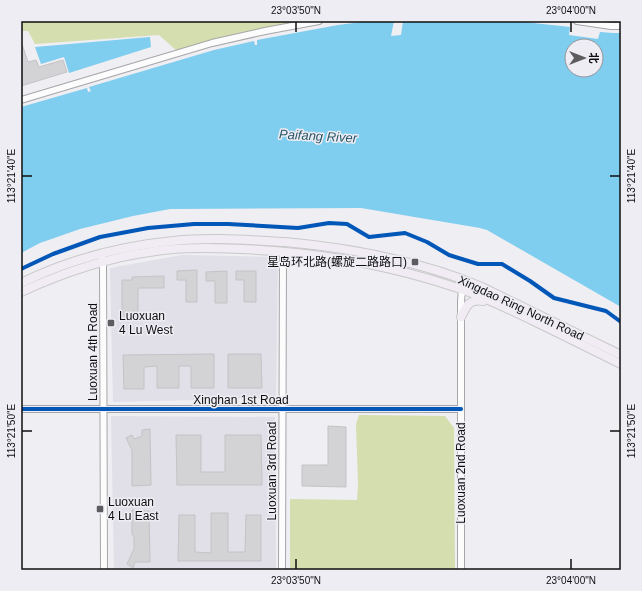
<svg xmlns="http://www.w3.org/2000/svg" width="642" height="591" viewBox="0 0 642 591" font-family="Arial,'Noto Sans SC',sans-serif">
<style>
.built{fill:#e1dfe8}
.green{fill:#d4deae}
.water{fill:#7fcdef;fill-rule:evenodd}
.building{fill:#d3d2d4;stroke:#c4c3c5}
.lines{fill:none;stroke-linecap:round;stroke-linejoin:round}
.minor-casing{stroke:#a6a5a8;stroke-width:8}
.major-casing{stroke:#c9c9cb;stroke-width:10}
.minor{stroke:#fdfcfd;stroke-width:6}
.major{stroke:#f1ecf3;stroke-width:8}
.cycleway-casing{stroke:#eeedf3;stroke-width:6}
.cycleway{stroke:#0057b8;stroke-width:4}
.ticks{fill:none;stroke:#0f0f11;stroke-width:1.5}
.poi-dot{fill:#5d5d60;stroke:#eeedf3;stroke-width:1.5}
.labels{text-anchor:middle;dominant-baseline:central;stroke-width:3;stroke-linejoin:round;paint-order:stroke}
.poi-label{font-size:12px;fill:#0f0f11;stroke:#eeedf3;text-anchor:start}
.street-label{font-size:12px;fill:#0f0f11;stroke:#eeedf3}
.water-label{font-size:13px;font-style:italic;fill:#28566a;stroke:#eeedf3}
.neatline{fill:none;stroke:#0f0f11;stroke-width:1.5}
.ticks-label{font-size:10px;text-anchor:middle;fill:#0f0f11}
</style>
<rect width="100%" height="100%" fill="#efeef2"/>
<g class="built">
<path d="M182,255l96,2 -2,141 -163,4 -3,-134z"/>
<path d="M111,416l164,1 1,153h-162z"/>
</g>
<g class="green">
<path d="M21,21h286l-130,30 -18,-16 -124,9 -7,-13h-7z"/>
<path d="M359,415l86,1 9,12 1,142h-165v-71l67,1 1,-16 -2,-60z"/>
</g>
<g class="water">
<path d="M369,21h25l-3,15 10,-1 2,-14h112l55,6 -1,8 29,4 2,-7 13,1h8v274l-134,-77 -7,-2 -119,-20 -191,1 -37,7 -53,13 -40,14 -19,10v-146l66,-19 1,4 3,-1 -2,-4 125,-37 40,-9 1,4h2v-5l81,-15zM572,46h24v24h-24z"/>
<path d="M150,37l1,10 -82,26 -5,-16 -23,7 -6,-17z"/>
</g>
<g class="building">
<path d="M21,44h1l6,18 8,-2 3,7 24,-7 4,12 -46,14z"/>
<path d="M197,270v32h-11v-22h-9v-9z"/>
<path d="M227,271v32h-12v-22h-9v-9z"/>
<path d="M236,271h20v31h-12v-22h-8z"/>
<path d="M164,276v12h-26v30h-16v-38h10v-3z"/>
<path d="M214,354v34h-23v-22h-12v22h-22v-22l-13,1v22h-20l-1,-34z"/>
<path d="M228,354h33l1,34h-34z"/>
<path d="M328,426l18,1v60l-44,-1v-21h26z"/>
<path d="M150,429l1,56 -19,1v-36l-6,-12 6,-3 2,4 8,-3v-6z"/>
<path d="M176,435h25v37h24v-37h36l1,50h-85z"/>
<path d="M132,510l17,1 1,51h-15l-2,6 -6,-4 7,-15v-12l-2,-3z"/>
<path d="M211,513h17v39h17l1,-37h15v46h-83l1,-46h16v37l16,1z"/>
</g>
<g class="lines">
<defs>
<g id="minor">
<path d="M577,21l34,5h10"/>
<path d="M21,100l191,-57 53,-12 54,-10"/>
<path d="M102,258l1,4 1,308"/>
<path d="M21,409h440"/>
<path d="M282,570l1,-319"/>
<path d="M461,570v-269l1,-11 2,-4"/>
</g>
<g id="major">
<path d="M21,283c47,-23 100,-37 152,-42 37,-4 74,-1 112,1 67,6 135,19 197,45l139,68"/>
<path d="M21,292c43,-20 88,-35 135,-41 28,-4 57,-3 85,-2 74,3 150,16 220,40 28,10 56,24 83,37 26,13 51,25 77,38"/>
<path d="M461,317c5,-11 9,-19 22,-16"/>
</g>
</defs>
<use href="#minor" class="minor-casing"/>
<use href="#major" class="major-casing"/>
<use href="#minor" class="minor"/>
<use href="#major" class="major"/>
<defs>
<g id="cycleway">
<path d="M21,269l32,-15 47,-17 48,-9 46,-4h34l70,4 31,-5 18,1 22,13 36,-4 22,9 22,13 29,9h24l28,17 24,17 52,13 15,11"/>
<path d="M21,409h440"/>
</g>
</defs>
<use href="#cycleway" class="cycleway-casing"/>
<use href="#cycleway" class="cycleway"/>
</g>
<path class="ticks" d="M296,22v10M571,22v10M22,176h10M610,176h10M22,431h10M610,431h10M296,559v10M571,559v10"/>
<g class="poi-dot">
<rect x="411" y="258" width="8" height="8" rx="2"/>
<rect x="107" y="319" width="8" height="8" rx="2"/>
<rect x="96" y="505" width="8" height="8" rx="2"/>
</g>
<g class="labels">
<g class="poi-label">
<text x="407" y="262" text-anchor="end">星岛环北路(螺旋二路路口)</text>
<text x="119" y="316">Luoxuan<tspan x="119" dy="14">4 Lu West</tspan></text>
<text x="108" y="502">Luoxuan<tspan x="108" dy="14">4 Lu East</tspan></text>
</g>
<g class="street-label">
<text transform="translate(521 308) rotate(25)">Xingdao Ring North Road</text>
<text transform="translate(93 352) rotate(-90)">Luoxuan 4th Road</text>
<text x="241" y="400">Xinghan 1st Road</text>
<text transform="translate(272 471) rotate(-90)">Luoxuan 3rd Road</text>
<text transform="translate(461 473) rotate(-90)">Luoxuan 2nd Road</text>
</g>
<g class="water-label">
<text transform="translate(318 136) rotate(3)">Paifang River</text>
</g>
</g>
<rect width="642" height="591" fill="none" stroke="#eeedf3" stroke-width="44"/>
<g transform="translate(584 58) rotate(90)"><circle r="19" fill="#eeedf3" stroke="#959499"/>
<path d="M0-3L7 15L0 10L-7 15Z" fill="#5d5d60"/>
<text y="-6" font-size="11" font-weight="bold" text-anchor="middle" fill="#0f0f11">北</text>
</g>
<rect x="22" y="22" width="598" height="547" class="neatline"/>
<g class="ticks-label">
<text x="296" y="14">23°03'50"N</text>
<text x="571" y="14">23°04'00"N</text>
<text transform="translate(631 176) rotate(-90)" y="4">113°21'40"E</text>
<text transform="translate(11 176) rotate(-90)" y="4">113°21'40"E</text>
<text transform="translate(11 431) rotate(-90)" y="4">113°21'50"E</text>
<text transform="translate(631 431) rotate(-90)" y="4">113°21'50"E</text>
<text x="296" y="584">23°03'50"N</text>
<text x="571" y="584">23°04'00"N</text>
</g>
</svg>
